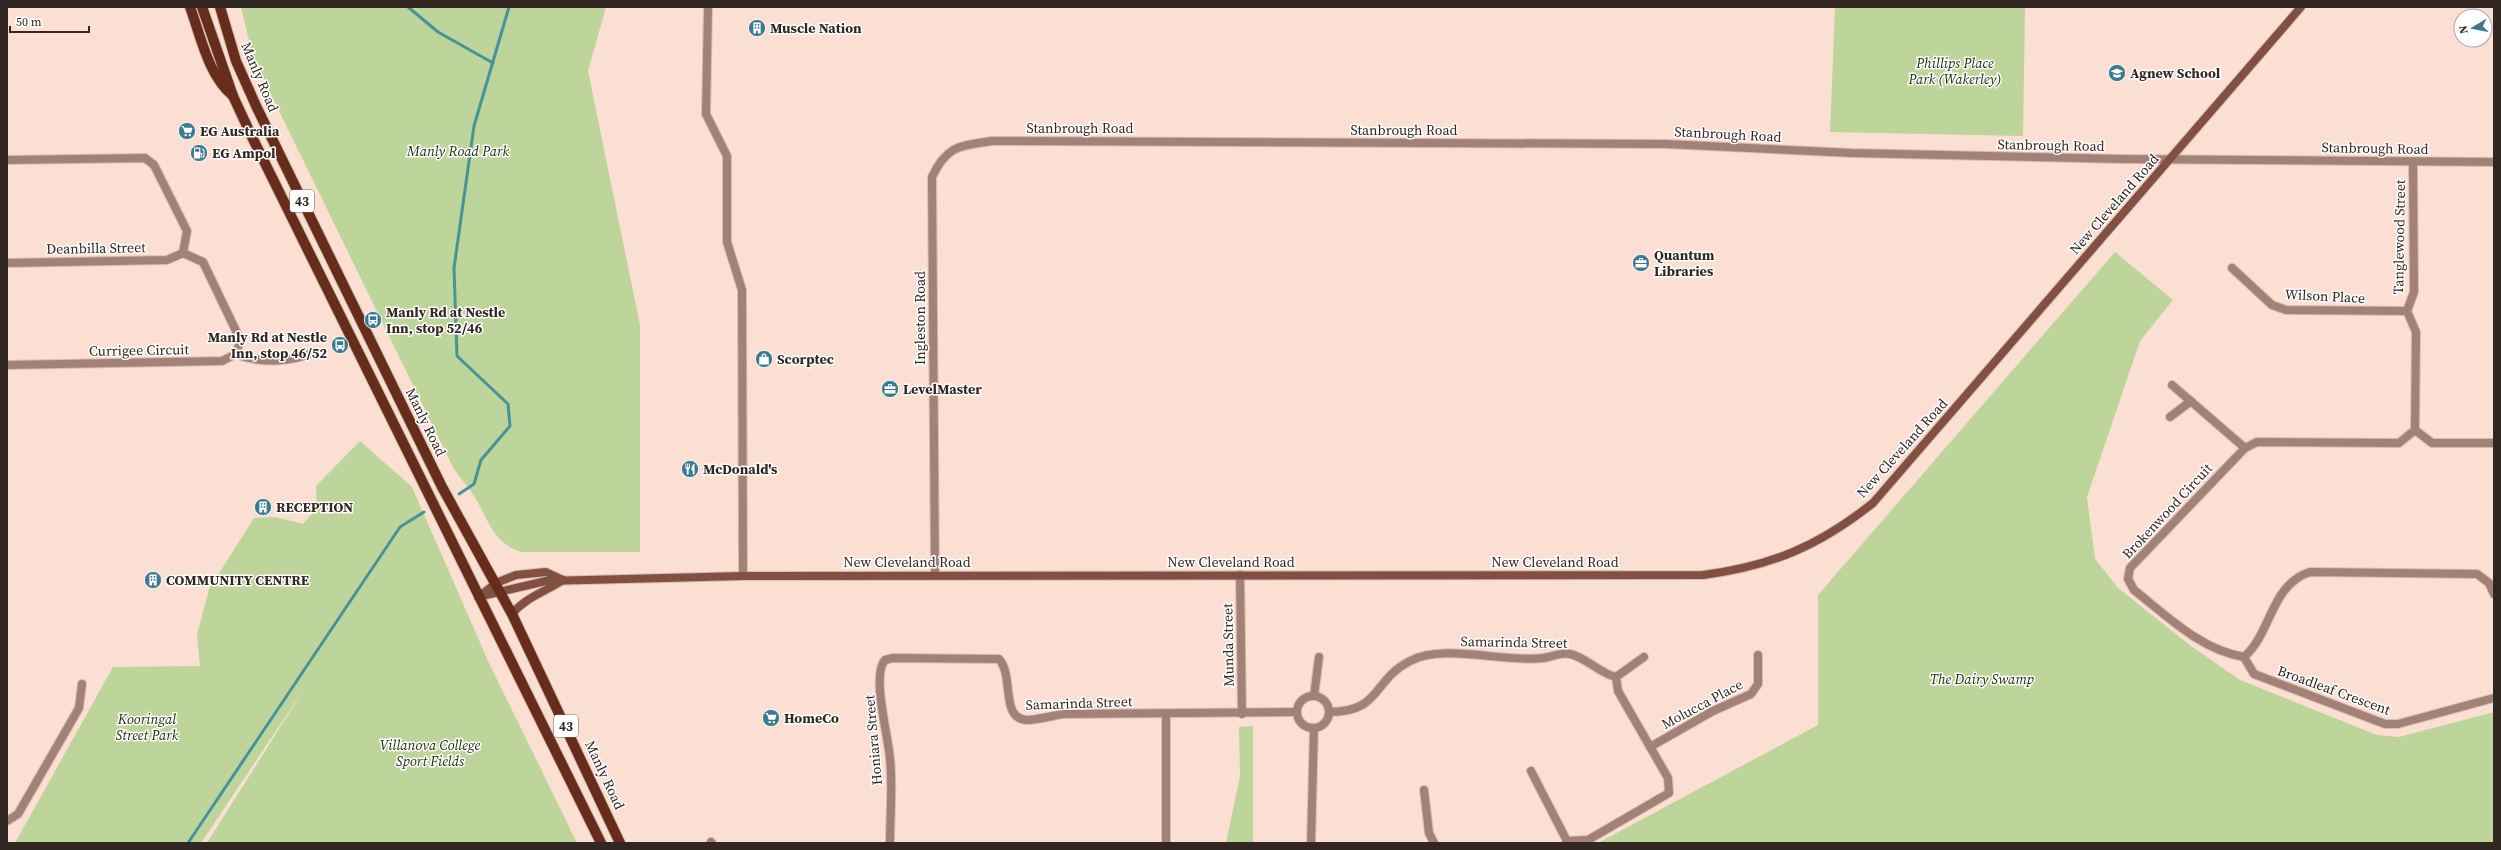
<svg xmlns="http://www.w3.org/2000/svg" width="2501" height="850" viewBox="0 0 2501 850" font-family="'Source Serif 4',serif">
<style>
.green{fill:#bdd49a}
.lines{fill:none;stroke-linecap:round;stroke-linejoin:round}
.stream{stroke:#469399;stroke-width:3}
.street-casing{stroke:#d7beb3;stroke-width:10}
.secondary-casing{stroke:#d7beb3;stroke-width:10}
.primary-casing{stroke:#d7beb3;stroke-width:12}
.street{stroke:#a48176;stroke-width:8}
.secondary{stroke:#815042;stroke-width:8}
.primary{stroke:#672d1c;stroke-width:10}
.labels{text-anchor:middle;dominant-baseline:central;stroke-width:3;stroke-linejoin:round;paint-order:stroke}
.shield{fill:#fff;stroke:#6f6764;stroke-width:1}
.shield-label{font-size:13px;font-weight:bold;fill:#312622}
.poi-label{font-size:14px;font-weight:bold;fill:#312622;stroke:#fff;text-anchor:start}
.park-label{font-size:14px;font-style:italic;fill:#232e0e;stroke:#fff}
.street-label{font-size:14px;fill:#312622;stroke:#fff}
</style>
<rect width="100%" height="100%" fill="#fbdfd3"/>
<g class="green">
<path d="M241,7h365l-18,64 52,254v227h-119c-27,-9 -32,-30 -45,-53 -6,-10 -15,-20 -22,-30l-193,-395 -10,-25z"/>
<path d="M1835,7h190l-2,129 -193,-4z"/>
<path d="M2115,252l58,48 -33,41 -53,156 8,62 23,29 73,58 49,34 137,55 22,2 95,-25v131h-896l220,-118v-130z"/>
<path d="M360,441l52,46 77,176 88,180h-370l99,-157 -105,157h-186l98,-176 87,-1 -3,-31 12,-46 45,-71 21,-1 28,7 14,-16 -1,-22z"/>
<path d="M1253,726v117h-27l14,-67 -1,-49z"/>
</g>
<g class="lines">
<g class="stream">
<path d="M408,7l30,25 55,31"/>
<path d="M459,494l15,-10 7,-24 29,-34 -2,-22 -51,-48 -3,-88 20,-142 35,-119"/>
<path d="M188,843l212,-316 24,-15"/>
</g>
<defs>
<g id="street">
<path d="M708,7l-2,107 21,42v86l15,48 1,286"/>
<path d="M7,160l138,-2 9,7 33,66 -4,22 20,9 35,73 1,10 -3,9 -14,7 -215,4"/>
<path d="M2413,162l1,130 -7,19 9,21 -1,98"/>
<path d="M7,263l160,-3 16,-7"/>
<path d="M2232,268l40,37 14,5 121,1"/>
<path d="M236,354c25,10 55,8 79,-2"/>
<path d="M2172,385l73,63"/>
<path d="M2170,417l21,-16"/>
<path d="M2494,443h-62l-17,-13 -16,13 -142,-1 -12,6 -115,120 -2,11 6,11c33,26 67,60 110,67 28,-24 26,-72 66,-85l167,2 12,9 5,11"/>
<path d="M935,575l-3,-398c15,-32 28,-31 60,-36l674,3 186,9 269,6 373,3"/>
<path d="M1240,575l2,139"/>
<path d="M2244,657l10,17 131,50h13l96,-26"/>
<path d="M1616,677l28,-20"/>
<path d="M1314,696l5,-39"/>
<circle cx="1313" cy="712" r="16"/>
<path d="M1329,712c53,0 43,-32 81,-51 34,-18 94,2 133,-3 9,-1 18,-6 27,-4 17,4 29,19 46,23l2,14 50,87 1,15 -81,47 -21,1 -1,2"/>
<path d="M1166,713v130"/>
<path d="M1650,747l63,-36 38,-17 7,-10v-29"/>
<path d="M1531,771l36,70"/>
<path d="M1424,790l5,43 5,10"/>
<path d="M7,821l11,-7 61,-106 3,-24"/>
<path d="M711,842l1,1"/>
<path d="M890,843c0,-28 3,-56 0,-84 -1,-20 -19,-84 -5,-99l8,-2 106,1c16,18 0,62 30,61 11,-1 23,-4 34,-6l234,-2"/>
<path d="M1311,843l3,-115"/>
</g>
<g id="secondary">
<path d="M481,595l15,-12 20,-8 30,-3 17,8"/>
<path d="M478,597l68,-16 197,-5 960,-1c69,-9 116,-29 170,-72l428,-496"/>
<path d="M512,614c14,-17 33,-22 51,-34"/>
</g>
<g id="primary">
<path d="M190,7c11,30 18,68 43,89"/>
<path d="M202,7l31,89 19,41 349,706"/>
<path d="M220,7l16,54 21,47 185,379 70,127 108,229"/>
</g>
</defs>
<use href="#street" class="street-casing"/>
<use href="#secondary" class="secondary-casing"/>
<use href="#primary" class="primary-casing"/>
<use href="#street" class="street"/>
<use href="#secondary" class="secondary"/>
<use href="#primary" class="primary"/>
</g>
<defs>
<symbol id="building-disc" viewBox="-11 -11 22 22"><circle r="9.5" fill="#3d7a90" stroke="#fff"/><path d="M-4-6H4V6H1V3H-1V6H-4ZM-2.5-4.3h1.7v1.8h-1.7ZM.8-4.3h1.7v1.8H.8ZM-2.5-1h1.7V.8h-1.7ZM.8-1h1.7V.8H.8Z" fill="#fff"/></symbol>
<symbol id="school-disc" viewBox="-11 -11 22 22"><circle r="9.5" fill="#3d7a90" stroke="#fff"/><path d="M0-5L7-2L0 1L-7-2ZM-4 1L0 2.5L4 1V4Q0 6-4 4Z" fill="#fff"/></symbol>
<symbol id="supermarket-disc" viewBox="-11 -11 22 22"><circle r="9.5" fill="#3d7a90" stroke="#fff"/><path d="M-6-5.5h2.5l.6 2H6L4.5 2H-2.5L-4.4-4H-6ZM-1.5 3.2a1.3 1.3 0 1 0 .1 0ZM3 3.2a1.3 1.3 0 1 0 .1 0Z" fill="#fff"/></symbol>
<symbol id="fuel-disc" viewBox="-11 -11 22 22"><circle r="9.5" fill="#3d7a90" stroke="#fff"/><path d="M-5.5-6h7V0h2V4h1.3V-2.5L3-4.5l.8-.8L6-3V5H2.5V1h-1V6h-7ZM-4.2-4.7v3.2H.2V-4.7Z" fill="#fff"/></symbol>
<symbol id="office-disc" viewBox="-11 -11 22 22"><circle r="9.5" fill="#3d7a90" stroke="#fff"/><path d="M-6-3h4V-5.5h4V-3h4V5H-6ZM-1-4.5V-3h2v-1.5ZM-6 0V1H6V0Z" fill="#fff"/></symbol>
<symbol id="bus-disc" viewBox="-11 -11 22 22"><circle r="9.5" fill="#3d7a90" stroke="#fff"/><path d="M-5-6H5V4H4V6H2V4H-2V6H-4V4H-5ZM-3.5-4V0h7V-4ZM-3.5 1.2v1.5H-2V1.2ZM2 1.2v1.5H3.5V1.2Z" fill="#fff"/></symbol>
<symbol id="shop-disc" viewBox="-11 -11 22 22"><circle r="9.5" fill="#3d7a90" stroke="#fff"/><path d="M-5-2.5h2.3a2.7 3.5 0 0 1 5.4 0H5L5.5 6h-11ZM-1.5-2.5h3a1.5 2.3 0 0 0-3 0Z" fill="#fff"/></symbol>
<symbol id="restaurant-disc" viewBox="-11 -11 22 22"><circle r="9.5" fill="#3d7a90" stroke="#fff"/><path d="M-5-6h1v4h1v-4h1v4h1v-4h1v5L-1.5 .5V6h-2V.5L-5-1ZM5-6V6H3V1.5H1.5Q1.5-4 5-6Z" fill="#fff"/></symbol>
</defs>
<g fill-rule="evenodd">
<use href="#building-disc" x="747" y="18" width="20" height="20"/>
<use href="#school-disc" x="2107" y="63" width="20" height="20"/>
<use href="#supermarket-disc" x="177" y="121" width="20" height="20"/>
<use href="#fuel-disc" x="189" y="143" width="20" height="20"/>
<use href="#office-disc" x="1631" y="253" width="20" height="20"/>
<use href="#bus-disc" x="363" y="310" width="20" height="20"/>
<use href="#bus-disc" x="330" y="335" width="20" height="20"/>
<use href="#shop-disc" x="754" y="349" width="20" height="20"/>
<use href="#office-disc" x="880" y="379" width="20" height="20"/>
<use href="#restaurant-disc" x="680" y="459" width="20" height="20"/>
<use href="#building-disc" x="253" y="497" width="20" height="20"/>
<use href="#building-disc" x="143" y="570" width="20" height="20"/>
<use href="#supermarket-disc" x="761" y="708" width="20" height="20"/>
</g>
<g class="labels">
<g class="shield">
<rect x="290" y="190" width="24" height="22" rx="3"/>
<rect x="554" y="715" width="24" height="22" rx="3"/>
</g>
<g class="shield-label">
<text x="302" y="201">43</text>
<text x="566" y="726">43</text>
</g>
<g class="poi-label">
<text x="770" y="28">Muscle Nation</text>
<text x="2130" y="73">Agnew School</text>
<text x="200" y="131">EG Australia</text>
<text x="212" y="153">EG Ampol</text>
<text x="1654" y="255">Quantum<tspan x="1654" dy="16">Libraries</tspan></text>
<text x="386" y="312">Manly Rd at Nestle<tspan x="386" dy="16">Inn, stop 52/46</tspan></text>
<text x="327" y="337" text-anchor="end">Manly Rd at Nestle<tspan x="327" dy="16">Inn, stop 46/52</tspan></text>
<text x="777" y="359">Scorptec</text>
<text x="903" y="389">LevelMaster</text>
<text x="703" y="469">McDonald's</text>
<text x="276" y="507">RECEPTION</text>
<text x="166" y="580">COMMUNITY CENTRE</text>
<text x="784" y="718">HomeCo</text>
</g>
<g class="park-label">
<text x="1955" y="63">Phillips Place<tspan x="1955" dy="16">Park (Wakerley)</tspan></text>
<text x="458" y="151">Manly Road Park</text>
<text x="1982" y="679">The Dairy Swamp</text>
<text x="147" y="719">Kooringal<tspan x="147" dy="16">Street Park</tspan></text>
<text x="430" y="745">Villanova College<tspan x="430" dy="16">Sport Fields</tspan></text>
</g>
<g class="street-label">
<text transform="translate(260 77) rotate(67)">Manly Road</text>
<text x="1080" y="128">Stanbrough Road</text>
<text x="1404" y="130">Stanbrough Road</text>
<text transform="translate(1728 134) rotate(3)">Stanbrough Road</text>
<text transform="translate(2051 145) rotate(1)">Stanbrough Road</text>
<text transform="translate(2375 148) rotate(1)">Stanbrough Road</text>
<text transform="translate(2114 204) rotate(-49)">New Cleveland Road</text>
<text transform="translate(2399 237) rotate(-89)">Tanglewood Street</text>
<text transform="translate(96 248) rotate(-1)">Deanbilla Street</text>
<text transform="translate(2325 296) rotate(3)">Wilson Place</text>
<text transform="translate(920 318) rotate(-90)">Ingleston Road</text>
<text transform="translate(139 350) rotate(-1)">Currigee Circuit</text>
<text transform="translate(426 422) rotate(64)">Manly Road</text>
<text transform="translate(1902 448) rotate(-48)">New Cleveland Road</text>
<text transform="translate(2167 511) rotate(-47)">Brokenwood Circuit</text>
<text x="907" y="562">New Cleveland Road</text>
<text x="1231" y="562">New Cleveland Road</text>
<text x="1555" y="562">New Cleveland Road</text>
<text transform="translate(1514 642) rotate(1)">Samarinda Street</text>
<text transform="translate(1228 645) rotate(-91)">Munda Street</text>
<text transform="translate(2334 690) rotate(20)">Broadleaf Crescent</text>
<text transform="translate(1079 703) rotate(-2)">Samarinda Street</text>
<text transform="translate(1702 704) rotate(-28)">Molucca Place</text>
<text transform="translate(873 740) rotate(-95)">Honiara Street</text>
<text transform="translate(605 775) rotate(65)">Manly Road</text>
</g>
</g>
<rect width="2501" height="850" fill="none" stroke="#312622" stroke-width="16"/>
<g transform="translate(2473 28) rotate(260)"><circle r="19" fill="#ffffff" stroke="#ada8a7"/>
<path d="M0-3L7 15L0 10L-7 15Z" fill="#3d7a90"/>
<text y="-6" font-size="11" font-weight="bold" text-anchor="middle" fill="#312622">N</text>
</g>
<path d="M10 26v6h79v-6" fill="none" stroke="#312622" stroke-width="2"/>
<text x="16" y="26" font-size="12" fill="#312622" stroke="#ffffff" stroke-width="3" paint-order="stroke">50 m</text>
</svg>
